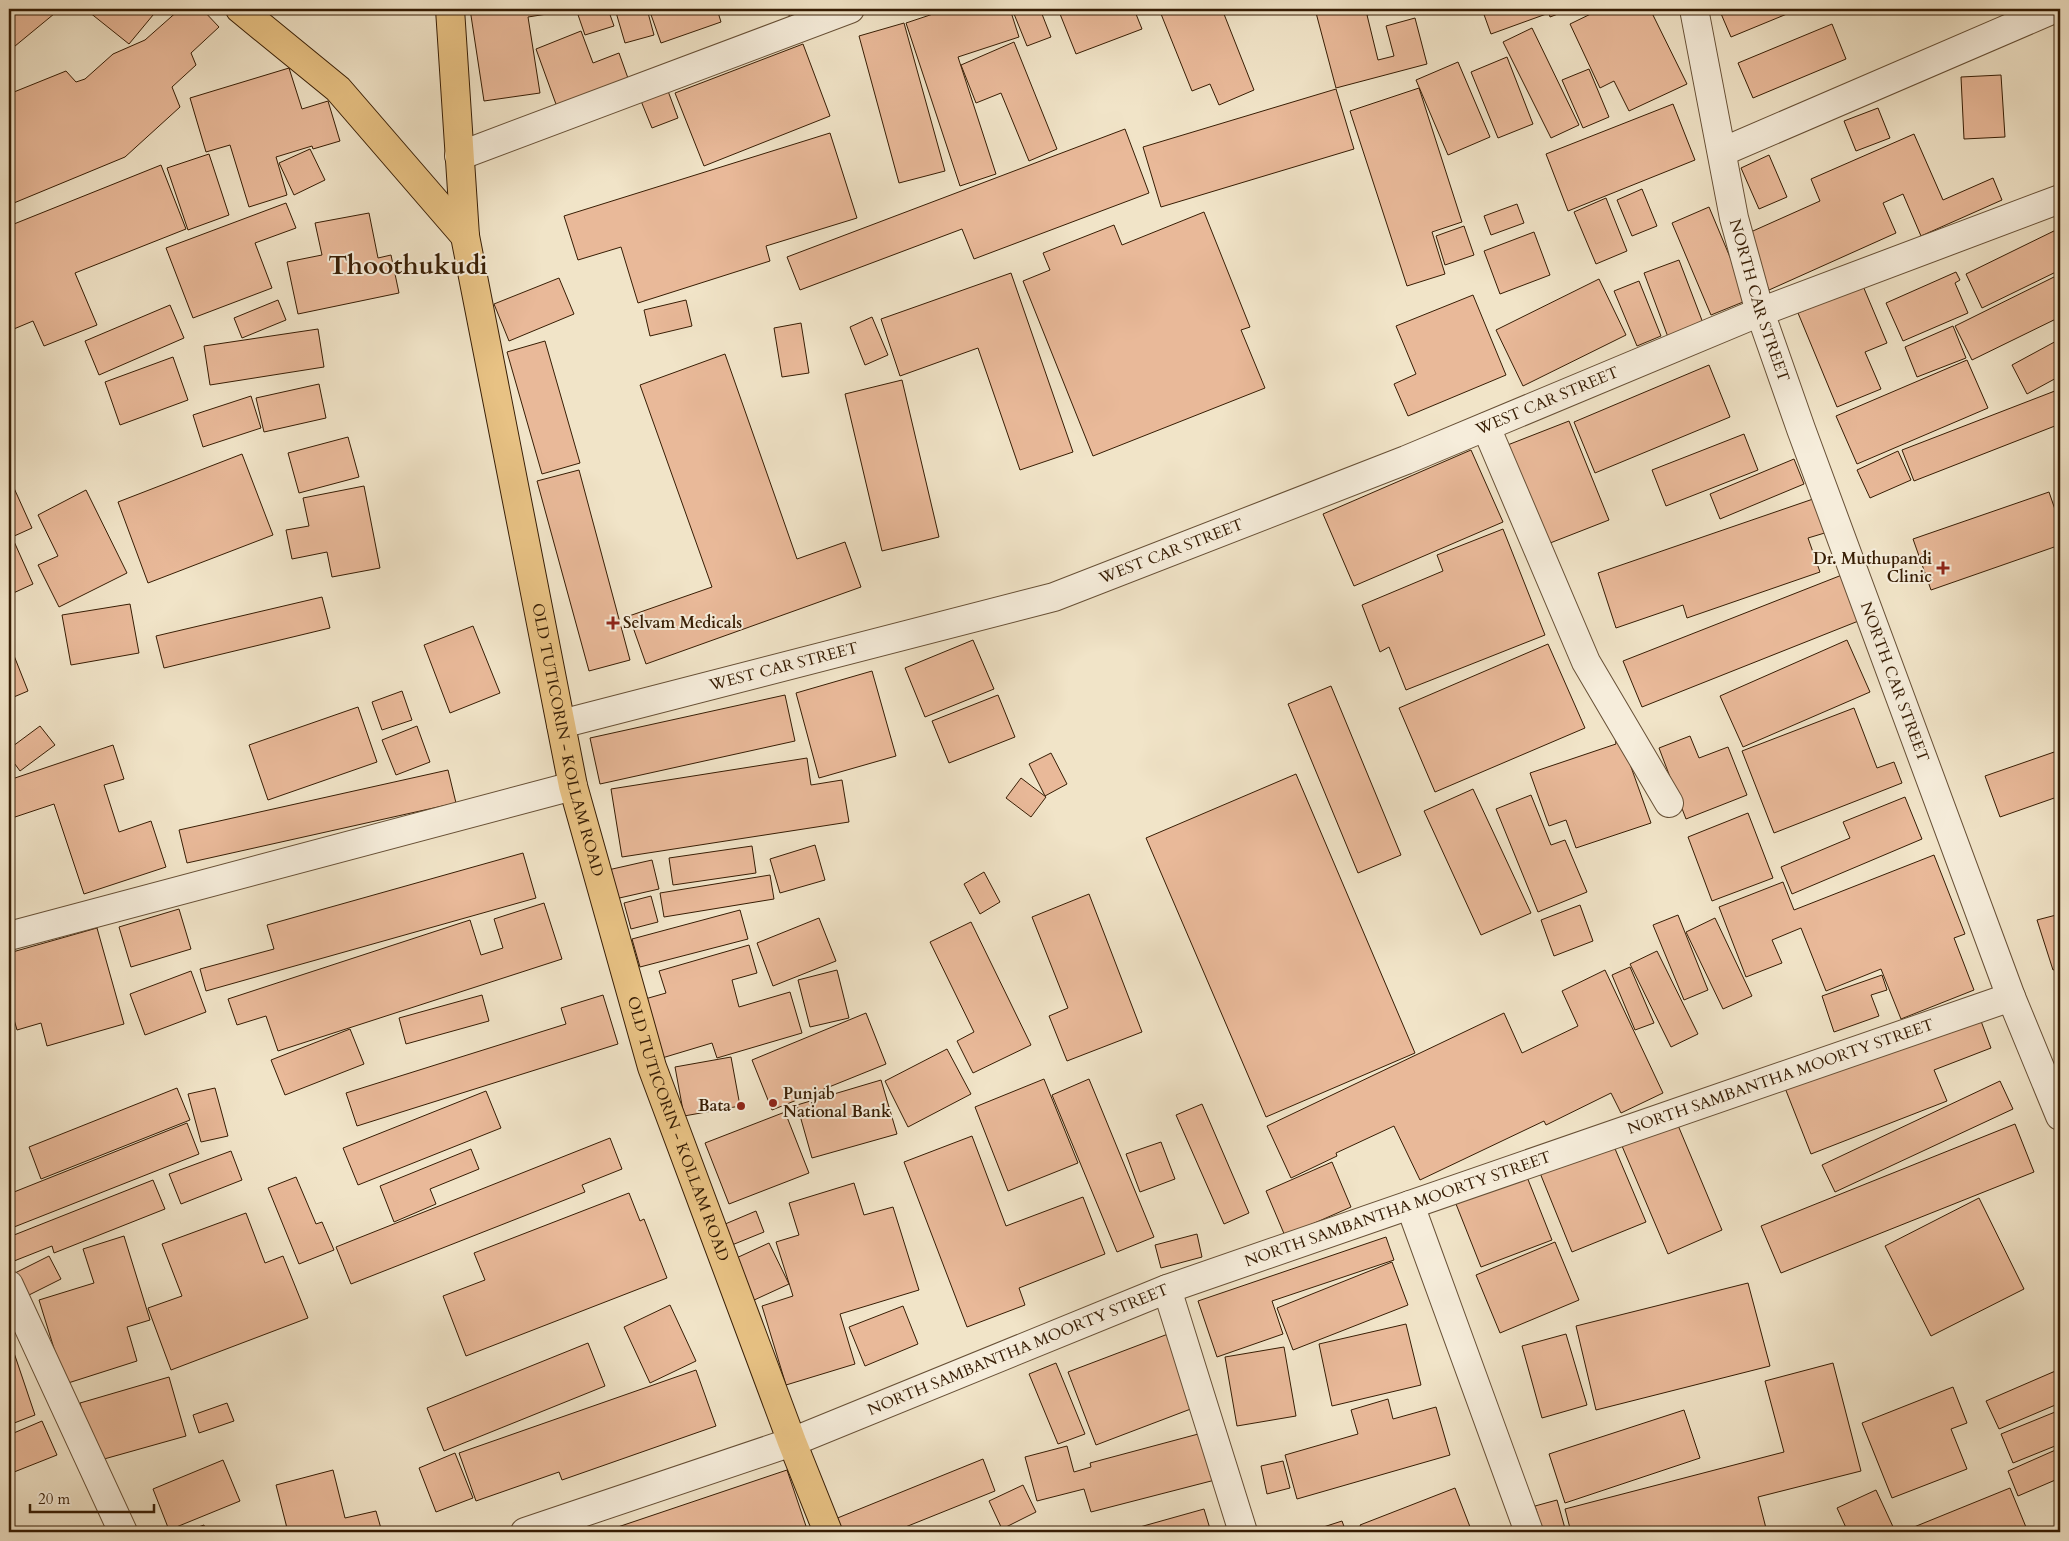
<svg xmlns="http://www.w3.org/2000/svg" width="2069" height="1541" viewBox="0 0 2069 1541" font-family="Cardo,serif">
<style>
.building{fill:#e9b999;stroke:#371d04}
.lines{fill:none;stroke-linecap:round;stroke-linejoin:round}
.minor-casing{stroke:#664f35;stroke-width:30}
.major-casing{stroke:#371d04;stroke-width:30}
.minor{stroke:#f6eddb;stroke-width:28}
.major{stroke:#e8c284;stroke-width:28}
.poi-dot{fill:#8f2418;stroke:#f6eddb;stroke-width:2}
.labels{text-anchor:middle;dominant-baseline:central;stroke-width:4;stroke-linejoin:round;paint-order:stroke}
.street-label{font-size:16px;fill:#371d04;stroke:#f6eddb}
.poi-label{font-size:16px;font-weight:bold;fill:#371d04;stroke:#f6eddb;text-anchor:end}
.town-label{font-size:26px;font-weight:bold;fill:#371d04;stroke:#f6eddb}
</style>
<rect width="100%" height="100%" fill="#f1e4c8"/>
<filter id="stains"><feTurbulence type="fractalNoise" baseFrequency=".004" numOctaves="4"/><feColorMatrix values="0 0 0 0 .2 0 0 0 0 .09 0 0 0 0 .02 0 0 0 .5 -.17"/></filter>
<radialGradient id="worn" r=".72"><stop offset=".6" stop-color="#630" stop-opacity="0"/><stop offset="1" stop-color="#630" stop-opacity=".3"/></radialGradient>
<g class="building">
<path d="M9,9h51l-51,42z"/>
<path d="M91,9h67l-29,35 -40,-32z"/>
<path d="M180,9h22l17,18 -28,26 5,12 -24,22 8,20 -55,50 -116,48v-111l57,-23 10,11 9,-3 28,-25 32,-14z"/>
<path d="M470,9h96v2l-38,6 12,76 -56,8z"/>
<path d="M576,9h32l6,17 -29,9z"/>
<path d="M615,9h32l7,26 -29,8z"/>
<path d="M649,9h68l4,13 -60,21z"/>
<path d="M787,9h30l-27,9z"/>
<path d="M948,9h62l9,28 -61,20 38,117 -36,12 -54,-163z"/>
<path d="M1012,9h28l11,28 -24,9z"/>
<path d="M1058,9h76l8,20 -66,25z"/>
<path d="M1159,9h63l32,81 -35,15 -9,-21 -18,7z"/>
<path d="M1315,9h76l-24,6 11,45 16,-4 -8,-30 29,-8 12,46 -91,24z"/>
<path d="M1482,9h89l-21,8 -1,-4 -58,21z"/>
<path d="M1601,9h49l37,75 -58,27 -15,-30 -14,7 -30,-64z"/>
<path d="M1719,9h80l-68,28z"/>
<path d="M904,23l41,148 -46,12 -40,-147z"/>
<path d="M1832,24l14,35 -93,39 -15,-35z"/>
<path d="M1532,28l47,97 -28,13 -48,-96z"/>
<path d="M581,31l12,32 26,-10 10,28 -72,26 -21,-58z"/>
<path d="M1014,42l43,107 -28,12 -28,-68 -25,10 -15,-38z"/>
<path d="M803,44l27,72 -126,50 -29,-73z"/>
<path d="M1507,57l26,67 -35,14 -27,-66z"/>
<path d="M1458,62l32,75 -42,18 -32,-75z"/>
<path d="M289,68l13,41 26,-8 12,40 -27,8 -1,-3 -36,11 11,38 -38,12 -19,-62 -24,7 -16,-54z"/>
<path d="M1589,69l20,48 -26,11 -21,-48z"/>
<path d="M2001,75l4,62 -41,2 -3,-62z"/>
<path d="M1419,88l43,134 -30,10 13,42 -38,12 -57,-175z"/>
<path d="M1336,89l18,60 -193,58 -18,-60z"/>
<path d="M668,91l10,27 -26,10 -11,-27z"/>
<path d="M1673,104l22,56 -127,51 -22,-57z"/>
<path d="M1878,108l12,30 -34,13 -12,-30z"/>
<path d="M1125,129l24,64 -175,66 -12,-30 -162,61 -13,-33z"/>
<path d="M830,133l27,85 -91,28 4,15 -132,42 -17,-56 -43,13 -14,-44z"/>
<path d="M1914,134l29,66 50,-22 9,22 -81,36 -18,-42 -20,9 13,30 -127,57 -25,-55 76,-34 -9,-22z"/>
<path d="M310,149l15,31 -31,15 -15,-32z"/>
<path d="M209,154l20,61 -41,15 -21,-62z"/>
<path d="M1769,155l18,42 -28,12 -18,-41z"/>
<path d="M161,165l25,64 -111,44 22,52 -53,21 -11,-25 -24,10v-105z"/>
<path d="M1642,189l15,37 -25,10 -15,-36z"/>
<path d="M1606,198l21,53 -31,13 -22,-52z"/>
<path d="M286,203l10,25 -41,15 17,45 -79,30 -27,-70z"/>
<path d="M1517,204l7,19 -33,12 -7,-19z"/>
<path d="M1709,207l39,93 -37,15 -39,-92z"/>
<path d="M1204,212l46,115 -9,3 24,58 -172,68 -70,-175 27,-11 -7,-17 71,-28 8,20z"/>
<path d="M369,213l9,45 13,-3 8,38 -101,21 -11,-52 35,-7 -7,-32z"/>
<path d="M1464,226l10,29 -29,10 -9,-29z"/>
<path d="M2060,228v42l-78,38 -16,-34z"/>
<path d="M1534,232l16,43 -50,19 -16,-43z"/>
<path d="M1679,260l24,63 -35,14 -24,-64z"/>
<path d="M1956,272l4,8 -5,3 13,30 -65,28 -17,-38z"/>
<path d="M1011,273l62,179 -53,18 -42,-122 -78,28 -19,-57z"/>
<path d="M2056,276l4,10v31l-88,43 -17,-34z"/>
<path d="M559,278l15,36 -65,27 -15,-37z"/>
<path d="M1599,279l27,56 -103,51 -27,-56z"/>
<path d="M1639,281l22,55 -24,10 -23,-55z"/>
<path d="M1863,286l24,57 -22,9 16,37 -44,18 -39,-94z"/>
<path d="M1473,295l33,80 -98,41 -14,-32 22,-10 -20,-48z"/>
<path d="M278,300l8,20 -44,18 -8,-20z"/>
<path d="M686,300l6,26 -42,10 -6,-26z"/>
<path d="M170,305l14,33 -85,37 -14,-34z"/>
<path d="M872,317l16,38 -23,10 -15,-38z"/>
<path d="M801,323l8,50 -27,4 -8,-49z"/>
<path d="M1953,326l13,32 -49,19 -12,-30z"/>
<path d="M318,329l6,38 -114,18 -6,-39z"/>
<path d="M2060,339v37l-33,18 -15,-29z"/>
<path d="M545,341l35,122 -38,11 -35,-122z"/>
<path d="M725,354l72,205 48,-17 16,45 -215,77 -17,-48 83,-29 -72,-202z"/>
<path d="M173,357l15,43 -68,25 -15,-43z"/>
<path d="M1967,360l21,48 -131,56 -21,-48z"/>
<path d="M1709,365l21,52 -135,56 -21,-51z"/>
<path d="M902,380l37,157 -57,14 -37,-157z"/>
<path d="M319,384l7,34 -62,14 -8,-34z"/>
<path d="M2060,389v35l-146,57 -12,-31z"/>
<path d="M251,396l10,32 -58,19 -10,-32z"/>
<path d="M1569,421l40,99 -64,25 -40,-99z"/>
<path d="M1744,434l14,36 -92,36 -14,-36z"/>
<path d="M348,437l11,40 -60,16 -11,-40z"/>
<path d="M1471,450l32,72 -149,64 -31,-72z"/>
<path d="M1898,451l13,29 -41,18 -13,-28z"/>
<path d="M242,454l31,81 -125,48 -30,-81z"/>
<path d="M1794,459l10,25 -84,35 -10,-25z"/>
<path d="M579,470l51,190 -41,11 -52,-190z"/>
<path d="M9,477l23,51 -20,9 21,47 -24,11z"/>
<path d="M364,486l16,82 -48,9 -5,-25 -35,7 -6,-29 23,-4 -6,-28z"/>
<path d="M86,490l41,83 -68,34 -21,-42 20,-9 -20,-41z"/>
<path d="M2049,492l11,32v21l-129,45 -18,-51z"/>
<path d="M1816,498l12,34 -20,6 12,34 -133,46 -4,-13 -67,23 -18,-55z"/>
<path d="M1503,529l42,106 -139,55 -17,-43 -9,5 -18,-47 81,-34 -6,-16z"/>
<path d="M1847,573l19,45 -224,89 -19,-46z"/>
<path d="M322,597l8,31 -166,40 -8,-32z"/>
<path d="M130,604l9,49 -68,12 -9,-50z"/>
<path d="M473,626l27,67 -50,20 -26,-68z"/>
<path d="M973,640l21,49 -69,28 -20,-49z"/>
<path d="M1847,640l23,52 -127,55 -23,-51z"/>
<path d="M9,643l19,48 -19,8z"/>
<path d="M1548,644l37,84 -150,64 -36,-84z"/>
<path d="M872,671l24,85 -77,22 -23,-85z"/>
<path d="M1331,686l70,169 -43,18 -70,-169z"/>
<path d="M402,691l10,29 -30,10 -10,-28z"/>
<path d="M785,695l10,46 -195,43 -10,-46z"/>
<path d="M998,695l17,42 -66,26 -17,-42z"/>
<path d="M358,707l19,55 -109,38 -19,-55z"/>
<path d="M1854,708l23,60 17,-6 8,21 -128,50 -32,-82z"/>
<path d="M40,726l15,19 -35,26 -11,-15v-7z"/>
<path d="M417,726l13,36 -34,13 -14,-35z"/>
<path d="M1620,736l31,87 -75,25 -10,-28 -17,6 -19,-53 86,-29 -1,-6z"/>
<path d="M1690,736l9,22 29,-11 19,48 -61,24 -27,-71z"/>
<path d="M113,745l11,34 -20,6 15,47 32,-11 15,46 -82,27 -30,-90 -45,15v-39z"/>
<path d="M2060,750v46l-60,21 -15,-41z"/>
<path d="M1051,753l16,31 -22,12 -16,-32z"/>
<path d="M807,758l4,27 31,-5 7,42 -227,35 -11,-68z"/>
<path d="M448,770l8,33 -269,60 -8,-33z"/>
<path d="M1296,774l119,279 -149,64 -120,-279z"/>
<path d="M1021,778l25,19 -15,20 -25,-19z"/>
<path d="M1473,789l58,124 -50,22 -57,-124z"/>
<path d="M1531,795l20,50 14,-5 22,52 -49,20 -42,-103z"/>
<path d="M1905,797l17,42 -130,55 -11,-27 69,-29 -7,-16z"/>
<path d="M1748,813l25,65 -61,23 -24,-64z"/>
<path d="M815,845l10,35 -45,13 -10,-34z"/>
<path d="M752,846l4,27 -83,12 -4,-27z"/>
<path d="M523,853l13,45 -330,93 -6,-22 74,-20 -7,-24z"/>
<path d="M1934,855l31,79 -11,4 20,52 -73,29 -20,-50 -55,22 -25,-63 -29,12 10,23 -36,14 -27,-70 64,-25 11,28z"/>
<path d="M652,860l7,29 -44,10 -7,-29z"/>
<path d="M984,872l16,30 -20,12 -16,-30z"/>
<path d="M770,875l4,24 -110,18 -4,-24z"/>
<path d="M1089,894l53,138 -75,29 -18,-45 19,-8 -36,-91z"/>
<path d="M651,896l7,26 -27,7 -7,-26z"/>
<path d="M544,903l18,56 -284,92 -12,-35 -29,9 -9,-26 242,-79 11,35 22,-7 -9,-29z"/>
<path d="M1580,905l13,36 -39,15 -13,-36z"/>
<path d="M179,909l12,40 -60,18 -12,-40z"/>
<path d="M740,910l8,29 -108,28 -8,-28z"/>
<path d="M2060,914v54l-7,2 -16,-50z"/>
<path d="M1678,915l30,75 -24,10 -31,-75z"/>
<path d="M819,918l17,43 -63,25 -16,-43z"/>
<path d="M1715,918l37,78 -29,13 -37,-77z"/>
<path d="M971,922l60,123 -58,28 -16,-32 17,-9 -44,-90z"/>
<path d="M97,928l27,96 -77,22 -6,-23 -24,7 -8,-28v-49z"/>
<path d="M749,945l8,28 -25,7 7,27 51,-15 12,41 -85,25 -5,-15 -50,15 -17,-59 21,-6 -7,-22z"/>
<path d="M1657,951l41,83 -27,13 -41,-83z"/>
<path d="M1630,967l24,56 -19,7 -23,-55z"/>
<path d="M837,970l12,48 -39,9 -12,-47z"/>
<path d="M1605,970l58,123 -42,20 -10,-20 -65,32 -2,-4 -124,59 -26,-54 -58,27 1,3 -46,22 -24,-52 237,-113 18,40 56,-27 -16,-35z"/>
<path d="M191,971l15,41 -61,23 -15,-41z"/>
<path d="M1882,975l5,15 -16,5 8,21 -45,16 -12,-36z"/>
<path d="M482,995l7,26 -83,23 -7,-26z"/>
<path d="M603,995l15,49 -261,82 -11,-33 220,-69 -5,-16z"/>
<path d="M866,1013l20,51 -114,46 -20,-50z"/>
<path d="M1978,1013l13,35 -57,22 13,31 -136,53 -26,-66z"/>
<path d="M350,1029l14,35 -79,31 -14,-35z"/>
<path d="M947,1049l24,45 -63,33 -23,-46z"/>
<path d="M731,1057l9,49 -56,10 -9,-49z"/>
<path d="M1044,1079l34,84 -70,28 -33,-84z"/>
<path d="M1089,1079l65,158 -37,15 -65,-157z"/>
<path d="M881,1080l16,54 -85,24 -15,-53z"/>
<path d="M2000,1081l13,28 -178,83 -13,-27z"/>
<path d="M177,1088l13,32 -149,59 -12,-32z"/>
<path d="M215,1088l13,48 -27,6 -13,-48z"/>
<path d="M486,1091l15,37 -143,57 -15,-37z"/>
<path d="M1202,1104l47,109 -25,11 -48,-109z"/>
<path d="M785,1112l24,61 -80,31 -24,-61z"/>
<path d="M187,1123l12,31 -190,75v-35z"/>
<path d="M1677,1123l45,107 -54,24 -46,-108z"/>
<path d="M2015,1124l19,48 -253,101 -20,-47z"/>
<path d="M972,1136l34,90 77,-29 22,57 -86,34 6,17 -58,22 -63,-165z"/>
<path d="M610,1138l12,31 -40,16 3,7 -234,92 -15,-37z"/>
<path d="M1161,1142l14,37 -35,13 -14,-38z"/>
<path d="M1613,1144l33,78 -74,30 -32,-79z"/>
<path d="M471,1149l8,20 -49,20 6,15 -42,18 -14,-36z"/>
<path d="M231,1151l11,29 -61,24 -12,-30z"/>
<path d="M1332,1162l19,45 -66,29 -19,-45z"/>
<path d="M296,1177l20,47 6,-2 12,28 -35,14 -31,-76z"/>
<path d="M1527,1177l25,63 -71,27 -25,-63z"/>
<path d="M153,1180l12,29 -111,44 -2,-7 -43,17v-26z"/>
<path d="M854,1183l10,32 29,-8 26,83 -79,24 15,50 -69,21 -24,-79 31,-10 -17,-54 23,-7 -10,-32z"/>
<path d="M629,1193l11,28 4,-2 23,59 -201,78 -23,-60 42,-16 -11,-27z"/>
<path d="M1979,1198l45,91 -93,47 -46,-90z"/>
<path d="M756,1211l8,21 -37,15 -9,-20z"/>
<path d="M246,1213l19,50 18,-7 25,62 -137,52 -23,-62 34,-12 -20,-52z"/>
<path d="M1197,1234l5,23 -41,11 -6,-23z"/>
<path d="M124,1236l26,84 -23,7 10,34 -72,23 -26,-84 55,-17 -11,-34z"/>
<path d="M1386,1237l8,23 -122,41 11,33 -66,23 -19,-56z"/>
<path d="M1555,1242l24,58 -79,33 -24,-58z"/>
<path d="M769,1243l20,41 -37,17 -20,-41z"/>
<path d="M49,1256l12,23 -34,17 -12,-23z"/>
<path d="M1392,1262l16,43 -115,45 -16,-42z"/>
<path d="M1748,1283l22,83 -174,44 -20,-84z"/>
<path d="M670,1305l26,56 -46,22 -26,-56z"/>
<path d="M903,1306l15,38 -53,22 -16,-39z"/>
<path d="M1406,1324l15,61 -89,21 -13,-62z"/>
<path d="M1168,1334l28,73 -100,38 -28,-73z"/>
<path d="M1566,1334l21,71 -45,13 -20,-72z"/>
<path d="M9,1338l26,77 -26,10z"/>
<path d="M588,1343l17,43 -161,65 -17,-43z"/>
<path d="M1284,1347l12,69 -59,10 -12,-69z"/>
<path d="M1056,1363l29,71 -27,10 -29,-70z"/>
<path d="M1833,1363l28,108 -103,26 9,35h-196l-6,-23 219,-57 -19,-71z"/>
<path d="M2060,1369v34l-61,26 -13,-28z"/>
<path d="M696,1370l20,56 -154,54 -3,-8 -83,29 -17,-48z"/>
<path d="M169,1377l17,59 -89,25 -17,-58z"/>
<path d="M1953,1387l14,36 -16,6 16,40 -75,29 -30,-75z"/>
<path d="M1388,1399l5,20 43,-12 14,48 -153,44 -12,-44 73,-21 -7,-24z"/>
<path d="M227,1403l7,18 -35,12 -6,-18z"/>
<path d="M1684,1410l16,48 -135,45 -16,-49z"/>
<path d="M2060,1410v34l-47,19 -12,-29z"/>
<path d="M42,1421l15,34 -48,19v-39z"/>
<path d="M1202,1433l13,47 -124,32 -7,-23 -47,12 -12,-44 42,-11 7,26 17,-5 -1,-4z"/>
<path d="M2060,1448v30l-42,18 -10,-25z"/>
<path d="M455,1453l18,45 -37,14 -17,-44z"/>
<path d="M983,1459l12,32 -102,41h-52l-6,-13z"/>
<path d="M223,1460l17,41 -71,29 -16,-41z"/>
<path d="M1283,1461l7,27 -23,6 -6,-28z"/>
<path d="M333,1470l12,48 31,-7 6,21h-94l-12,-47z"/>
<path d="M787,1470l21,62h-205z"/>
<path d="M1023,1485l13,27 -34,17 -13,-28z"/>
<path d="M1455,1488l17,44h-109l-3,-7z"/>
<path d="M2010,1488l18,44h-112l-2,-5z"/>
<path d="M1876,1490l19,41 -47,1 -11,-24z"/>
<path d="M1557,1500l9,32h-23l-8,-26z"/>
<path d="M1204,1509l7,23h-89z"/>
<path d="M1342,1521l4,11h-38z"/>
<path d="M204,1525l2,7h-22z"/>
</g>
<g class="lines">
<defs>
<g id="minor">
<path id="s1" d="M1694,9l40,209 26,94 41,117 210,568 49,119"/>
<path d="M1722,152l332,-143"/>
<path d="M459,156l391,-147"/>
<path d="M1486,427l100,235 83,141"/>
<path id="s2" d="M561,724l493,-127 352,-137 354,-148 300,-113"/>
<path d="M9,936l564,-150"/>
<path d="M1410,1205l119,327"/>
<path d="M9,1285l114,247"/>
<path d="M1167,1289l76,243"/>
<path id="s3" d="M525,1532l267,-90 375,-153 844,-292"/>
</g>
<g id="major">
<path id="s4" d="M240,9l98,80 127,147 108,550 79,281 140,375 36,90"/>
<path d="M450,9l15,227"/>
</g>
</defs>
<use href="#minor" class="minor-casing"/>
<use href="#major" class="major-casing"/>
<use href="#minor" class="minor"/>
<use href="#major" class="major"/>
</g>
<g class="poi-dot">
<path d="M1940.5 560.5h5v5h5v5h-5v5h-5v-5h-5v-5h5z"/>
<path d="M610.5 615.5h5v5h5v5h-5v5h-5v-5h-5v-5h5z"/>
<circle cx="773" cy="1103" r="5"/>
<circle cx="741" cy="1106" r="5"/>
</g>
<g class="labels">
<g class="street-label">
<text stroke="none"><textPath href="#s1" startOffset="299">NORTH CAR STREET</textPath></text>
<text stroke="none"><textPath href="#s2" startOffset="1040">WEST CAR STREET</textPath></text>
<text stroke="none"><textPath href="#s2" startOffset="635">WEST CAR STREET</textPath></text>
<text stroke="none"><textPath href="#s2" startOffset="230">WEST CAR STREET</textPath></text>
<text stroke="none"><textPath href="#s1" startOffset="704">NORTH CAR STREET</textPath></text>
<text stroke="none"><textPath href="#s4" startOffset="835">OLD TUTICORIN - KOLLAM ROAD</textPath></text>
<text stroke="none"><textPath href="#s3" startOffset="1336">NORTH SAMBANTHA MOORTY STREET</textPath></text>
<text stroke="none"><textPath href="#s4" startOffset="1240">OLD TUTICORIN - KOLLAM ROAD</textPath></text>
<text stroke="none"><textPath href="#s3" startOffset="931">NORTH SAMBANTHA MOORTY STREET</textPath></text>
<text stroke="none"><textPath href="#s3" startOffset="526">NORTH SAMBANTHA MOORTY STREET</textPath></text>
</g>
<g class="poi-label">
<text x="1932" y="559">Dr. Muthupandi<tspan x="1932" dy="18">Clinic</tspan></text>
<text x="623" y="623" text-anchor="start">Selvam Medicals</text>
<text x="783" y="1094" text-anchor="start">Punjab<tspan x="783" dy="18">National Bank</tspan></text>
<text x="731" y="1106">Bata</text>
</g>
<g class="town-label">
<text x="408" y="265">Thoothukudi</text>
</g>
</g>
<rect width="2069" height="1541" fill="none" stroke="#f1e4c8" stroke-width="30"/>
<rect x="10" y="10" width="2049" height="1521" fill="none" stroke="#371d04" stroke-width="2.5"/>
<rect x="15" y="15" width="2039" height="1511" fill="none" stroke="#371d04"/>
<path d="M30 1504v8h124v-8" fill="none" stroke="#371d04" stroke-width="2.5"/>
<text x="38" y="1504" font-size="15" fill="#371d04" stroke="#f6eddb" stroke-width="4" paint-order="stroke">20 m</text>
<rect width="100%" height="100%" filter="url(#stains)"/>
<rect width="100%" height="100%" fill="url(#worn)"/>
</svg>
